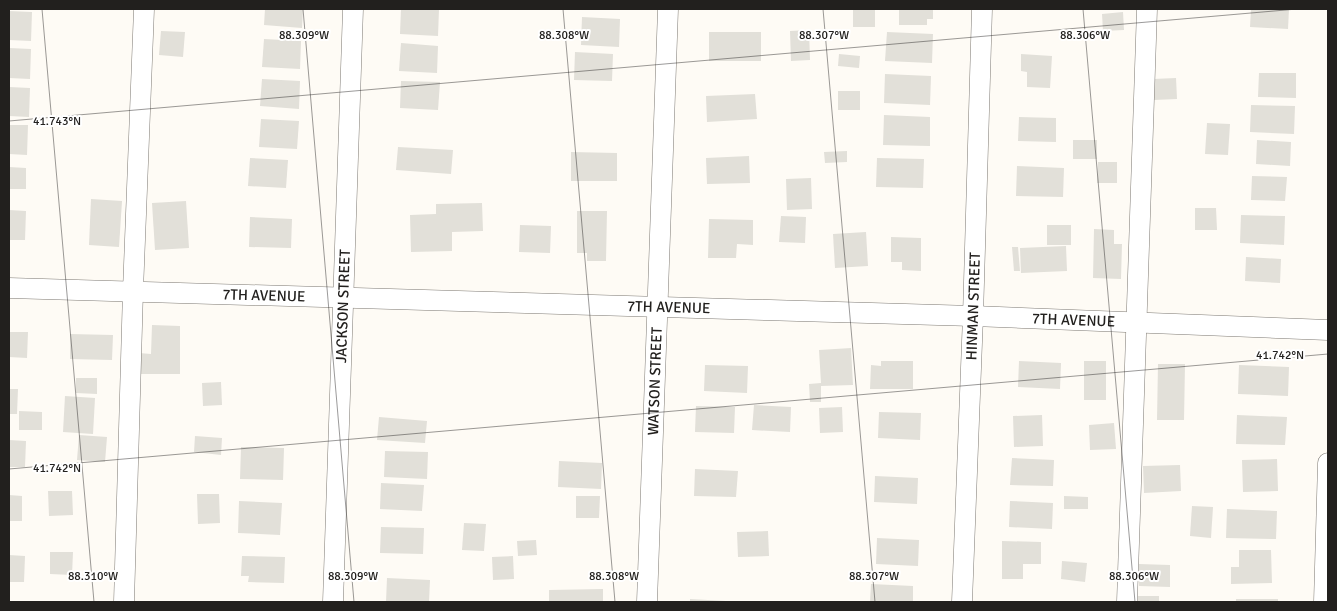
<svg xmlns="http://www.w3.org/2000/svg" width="1337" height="611" viewBox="0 0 1337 611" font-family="Signika,sans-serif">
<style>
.building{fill:#e2e0d9}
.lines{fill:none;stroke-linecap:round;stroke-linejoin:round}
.minor-casing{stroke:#7e7a74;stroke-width:21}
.minor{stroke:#fff;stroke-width:20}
.ticks{fill:none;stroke:#22201e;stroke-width:1;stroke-opacity:0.45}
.labels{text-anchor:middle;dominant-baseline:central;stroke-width:4;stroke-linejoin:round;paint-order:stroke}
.street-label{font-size:15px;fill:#22201e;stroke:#fff}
.ticks-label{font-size:12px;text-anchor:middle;fill:#22201e;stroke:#fff;stroke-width:4;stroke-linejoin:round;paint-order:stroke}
</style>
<rect width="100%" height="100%" fill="#fefbf5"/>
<g class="building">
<path d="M265,9h38l-1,19 -38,-3z"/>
<path d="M401,9h38l-1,27 -38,-2z"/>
<rect x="853" y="9" width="22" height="18"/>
<path d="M899,9h34v10h-6v6h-28z"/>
<path d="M1251,9h38l-1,20 -38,-2z"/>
<path d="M9,11l23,1 -1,29 -22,-1z"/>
<path d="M1123,12l1,18 -21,1 -1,-17z"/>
<path d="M582,17l38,2 -1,28 -38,-2z"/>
<path d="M809,30l1,30 -19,1 -1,-30z"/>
<path d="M161,31l24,1 -2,25 -24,-2z"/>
<rect x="709" y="32" width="52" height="29"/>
<path d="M887,32l46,2 -1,29 -47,-2z"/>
<path d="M264,39l37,2 -1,28 -38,-2z"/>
<path d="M401,43l37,3 -1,27 -38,-2z"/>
<path d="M9,48l22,1 -1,30 -21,-1z"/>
<path d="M575,52l38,2 -1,27 -38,-1z"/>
<path d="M839,54l21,2 -1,12 -21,-2z"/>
<path d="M1021,54l31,2 -2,32 -23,-1v-15l-6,-1z"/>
<path d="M1259,73h37v25l-38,-1z"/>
<path d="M885,74l46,2 -1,29 -46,-2z"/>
<path d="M1176,78l1,21 -23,1 -1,-21z"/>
<path d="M262,79l38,2 -1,28 -39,-3z"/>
<path d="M401,81l39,1 -2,28 -38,-2z"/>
<path d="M9,87l21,1 -1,29 -20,-1z"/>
<rect x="838" y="91" width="22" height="19"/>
<path d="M755,94l2,25 -50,3 -1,-26z"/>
<path d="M1251,105l44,1 -1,28 -44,-2z"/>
<path d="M884,115l46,2v29l-47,-1z"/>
<path d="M1019,117l37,1v24l-38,-1z"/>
<path d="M261,119l38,2 -2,28 -38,-2z"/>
<path d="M1207,123l23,1 -2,31 -23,-1z"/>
<path d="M9,125h19l-1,30 -18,-1z"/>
<rect x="1073" y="140" width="24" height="19"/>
<path d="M1257,140l34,2 -1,24 -34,-2z"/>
<path d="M398,147l55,3 -2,24 -55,-4z"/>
<path d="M847,151v11l-22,1 -1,-11z"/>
<path d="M571,152l46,1v28h-46z"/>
<path d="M749,156l1,27 -43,1 -1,-26z"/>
<path d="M250,158l38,2 -2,28 -38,-2z"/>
<path d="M877,158l47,1 -1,29 -47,-1z"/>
<path d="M1098,162h19v21h-20z"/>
<path d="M1017,166l47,2 -1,29 -47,-1z"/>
<path d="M9,167l17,1v21h-17z"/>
<path d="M1252,176l35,1 -2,24 -34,-1z"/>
<path d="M811,178l1,31 -25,1 -1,-31z"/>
<path d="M91,199l31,2 -3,46 -30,-2z"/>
<path d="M186,201l3,47 -34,2 -3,-47z"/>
<path d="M482,203l1,28 -31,1v19l-41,1 -1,-37 26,-1v-10z"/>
<path d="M1195,208h21l1,22h-22z"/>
<path d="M9,210l17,1 -1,29h-16z"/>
<path d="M577,211h30l-1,50h-19v-8h-10z"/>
<path d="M1241,215l44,1 -1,29 -44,-2z"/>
<path d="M781,216l25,1 -1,26 -26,-1z"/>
<path d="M250,217l42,2 -1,29 -42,-1z"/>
<path d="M709,219l44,1v25l-16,-1 -1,14h-28z"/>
<path d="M520,225l31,1 -1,27 -31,-1z"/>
<rect x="1047" y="225" width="24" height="20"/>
<path d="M1094,229l20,1v14h8l-1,35 -28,-1z"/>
<path d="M866,232l2,34 -33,2 -2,-34z"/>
<path d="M891,237l30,1v33l-19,-1v-8h-11z"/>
<path d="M1066,246l1,25 -46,2 -1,-25z"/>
<path d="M1012,247h6l2,24h-6z"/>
<path d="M1246,257l35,2 -1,24 -35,-2z"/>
<path d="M152,325l28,1v48h-42l1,-21 12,1z"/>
<path d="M9,332h19l-1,26 -18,-1z"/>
<path d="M70,334l43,1 -1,25 -42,-1z"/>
<path d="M851,348l2,37 -32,1v16h-11l-1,-18 12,-1 -2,-33z"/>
<path d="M881,361h32v28h-43l1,-24 10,1z"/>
<path d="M1019,361l42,2 -1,26 -42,-2z"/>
<rect x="1084" y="361" width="22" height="39"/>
<path d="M1158,364h27l-1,56h-27z"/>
<path d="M705,365l43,1 -1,27 -43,-2z"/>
<path d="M1239,365l50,2 -1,29 -50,-2z"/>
<path d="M76,378h21v16l-21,-1z"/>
<path d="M221,382l1,23 -19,1 -1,-23z"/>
<path d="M9,389h9l-1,25h-8z"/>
<path d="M65,396l30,2 -2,36 -30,-2z"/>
<path d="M754,405l37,2 -1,25 -38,-2z"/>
<path d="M696,406l39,1 -1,26 -39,-1z"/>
<path d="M842,407l1,25 -23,1 -1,-25z"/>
<path d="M19,411l23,1v18h-23z"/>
<path d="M879,412l42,1 -1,27 -42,-2z"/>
<path d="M1042,415l1,31 -29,1 -1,-31z"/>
<path d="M1237,415l50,2 -2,28 -49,-1z"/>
<path d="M379,417l48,4 -2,22 -48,-3z"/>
<path d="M1114,423l2,26 -26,1 -1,-25z"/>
<path d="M79,435l28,2 -2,25 -28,-2z"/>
<path d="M195,436l27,2 -1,17 -27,-3z"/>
<path d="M9,440l17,1 -1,26h-16z"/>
<path d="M241,447l43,1 -1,32 -43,-1z"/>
<path d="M385,451l43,1 -1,27 -43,-2z"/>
<path d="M1012,458l42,2 -1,26 -43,-1z"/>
<path d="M1277,459l1,32 -35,1 -1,-32z"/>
<path d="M559,461l43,2 -1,26 -43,-2z"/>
<path d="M1180,465l1,26 -37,2 -1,-27z"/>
<path d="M695,469l43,2 -2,26 -42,-1z"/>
<path d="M875,476l43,2 -1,26 -43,-2z"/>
<path d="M381,483l43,2 -2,26 -42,-2z"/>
<path d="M48,491h24l1,24 -24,1z"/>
<path d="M197,494h22l1,29 -22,1z"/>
<path d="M9,495l13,1v25h-13z"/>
<path d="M576,496h24l-1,22h-23z"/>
<path d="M1064,496l24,1v12h-24z"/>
<path d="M239,501l43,2 -2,32 -42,-2z"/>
<path d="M1010,501l43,2 -1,26 -43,-2z"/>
<path d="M1192,506l21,1 -2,31 -21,-2z"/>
<path d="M1227,509l50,2 -1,28 -50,-1z"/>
<path d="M464,523l22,1 -2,27 -22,-1z"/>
<path d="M381,527l43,1 -1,26 -43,-1z"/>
<path d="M768,531l1,25 -31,1 -1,-25z"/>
<path d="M877,538l42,2 -1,26 -42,-2z"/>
<path d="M536,540l1,15 -19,1 -1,-15z"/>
<path d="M1002,541l39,1v22h-18v15h-21z"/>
<path d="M1239,550h32l1,33 -41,1v-17h8z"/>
<path d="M50,552h23l-1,23 -22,-1z"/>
<path d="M9,555l16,1 -1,26h-15z"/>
<path d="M242,556l43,1 -1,26 -36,-1 1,-6h-8z"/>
<path d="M513,556l1,23 -21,1 -1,-23z"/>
<path d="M1062,561l25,2 -2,19 -24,-3z"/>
<path d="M1139,564l31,1v22l-31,-1z"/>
<path d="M387,578l43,2 -1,22h-43z"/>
<path d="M871,584l42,2v16h-43z"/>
<path d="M603,589v13h-54v-12z"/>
<rect x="1138" y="596" width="21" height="6"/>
<path d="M690,599l36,2v1h-36z"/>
<rect x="1236" y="599" width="42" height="3"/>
</g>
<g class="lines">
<defs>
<g id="minor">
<path id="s1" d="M9,288l964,28 355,14"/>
<path d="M124,602l9,-311 11,-282"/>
<path id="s2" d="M333,602l20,-593"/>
<path id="s3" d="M647,602l21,-593"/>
<path id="s4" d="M962,602l11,-286 9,-307"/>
<path d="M1127,602l20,-593"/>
<path d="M1324,602l4,-139"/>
</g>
</defs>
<use href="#minor" class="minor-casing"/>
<use href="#minor" class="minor"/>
</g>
<path class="ticks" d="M42,9l52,593M303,9l51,593M563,9l52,593M823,9l52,593M1083,9l52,593M9,121l1288,-112M9,469l1319,-115"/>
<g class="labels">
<g class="street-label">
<text stroke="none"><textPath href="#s1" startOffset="255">7TH AVENUE</textPath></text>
<text stroke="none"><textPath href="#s2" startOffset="296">JACKSON STREET</textPath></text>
<text stroke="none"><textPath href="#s1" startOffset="660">7TH AVENUE</textPath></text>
<text stroke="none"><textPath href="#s4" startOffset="296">HINMAN STREET</textPath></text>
<text stroke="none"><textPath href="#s1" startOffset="1065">7TH AVENUE</textPath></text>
<text stroke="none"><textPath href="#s3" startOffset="221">WATSON STREET</textPath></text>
</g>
</g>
<g class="ticks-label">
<text x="304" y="39">88.309°W</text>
<text x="564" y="39">88.308°W</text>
<text x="824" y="39">88.307°W</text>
<text x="1085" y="39">88.306°W</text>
<text x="57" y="125">41.743°N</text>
<text x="1280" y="359">41.742°N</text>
<text x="57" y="472">41.742°N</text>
<text x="93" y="580">88.310°W</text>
<text x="353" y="580">88.309°W</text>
<text x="614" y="580">88.308°W</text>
<text x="874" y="580">88.307°W</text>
<text x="1134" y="580">88.306°W</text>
</g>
<rect width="1337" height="611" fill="none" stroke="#22201e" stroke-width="20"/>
</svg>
